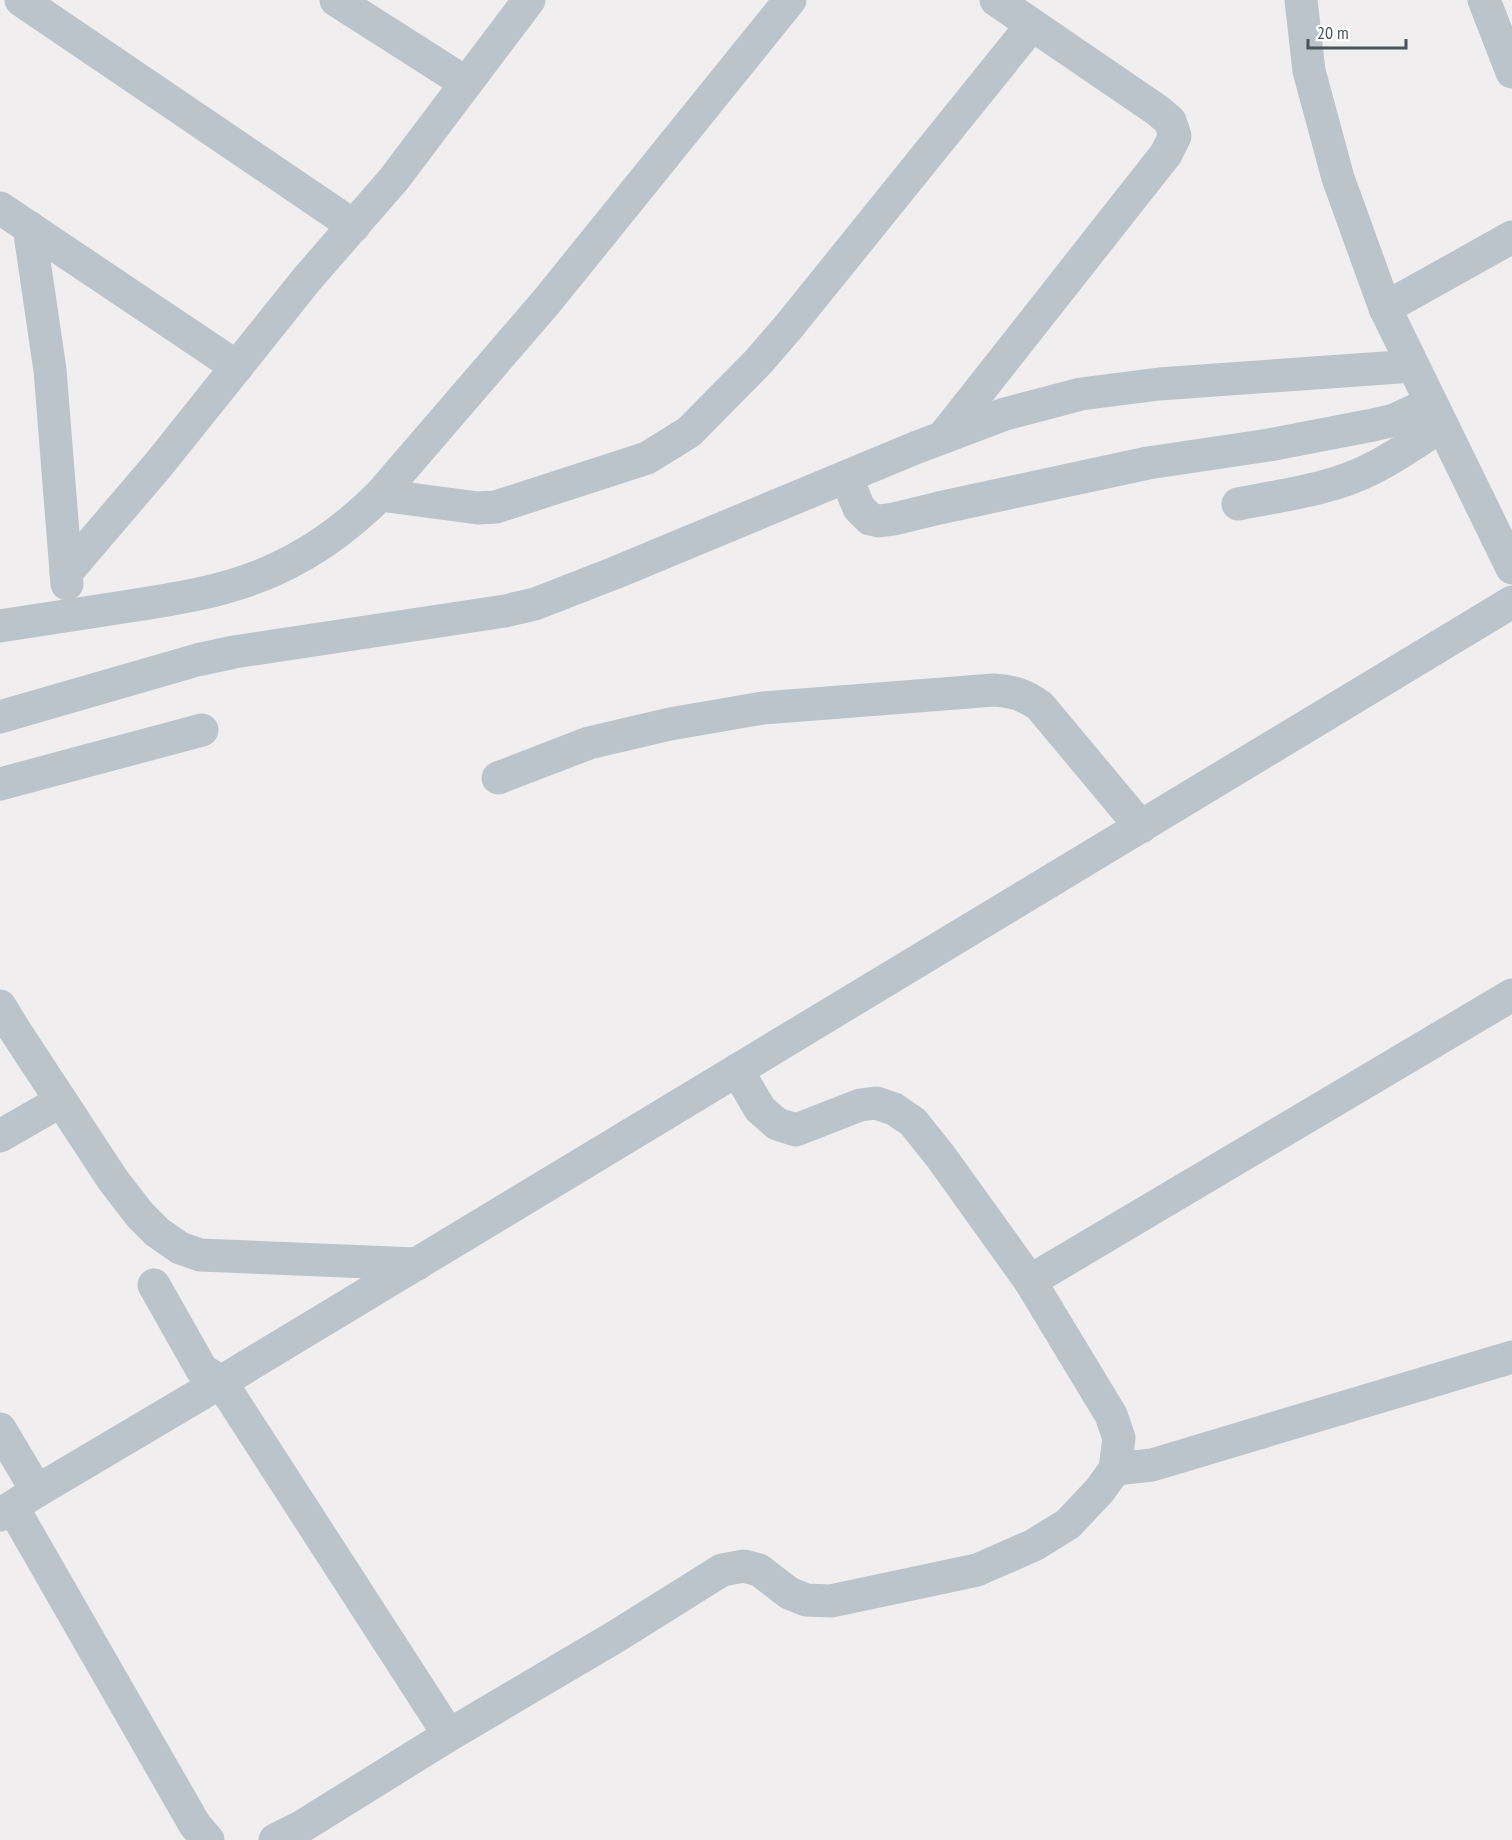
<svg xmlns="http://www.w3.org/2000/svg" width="1512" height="1840" viewBox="0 0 1512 1840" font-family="'PT Sans Narrow',sans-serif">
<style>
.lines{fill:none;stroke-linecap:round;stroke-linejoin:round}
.minor{stroke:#bac4ca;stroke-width:33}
</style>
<rect width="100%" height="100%" fill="#f0eeee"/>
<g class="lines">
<g class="minor">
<path d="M21,0l333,226"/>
<path d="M336,0l130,83"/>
<path d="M1301,0l8,71 29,107 47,130 127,260"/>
<path d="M1484,0l28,72"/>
<path d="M0,208l237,159"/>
<path d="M29,227l21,143 17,214"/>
<path d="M1385,308l127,-71"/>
<path d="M943,437l223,-283 9,-18 -5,-15 -13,-11 -161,-110"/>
<path d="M846,477l13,31 11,11 9,2 15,-2 45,-11 209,-45 121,-18 104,-20 21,-5 37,-17"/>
<path d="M380,495l167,-194 243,-301"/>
<path d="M1238,504c44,-9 92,-14 133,-35 25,-12 48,-29 71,-44"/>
<path d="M66,573l93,-109 148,-185 87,-100 135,-179"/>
<path d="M0,626c39,-6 78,-12 117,-18 54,-8 109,-16 159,-39 39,-18 74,-44 104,-74l98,13 18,-1 151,-49 42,-26 70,-71 31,-36 242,-300"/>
<path d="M0,717l197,-57 37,-8 271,-41 30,-7 82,-32 298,-124 90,-34 76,-20 78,-10 254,-18"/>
<path d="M498,778l91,-35 81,-19 93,-16 231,-18c19,1 31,5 46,16l101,121"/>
<path d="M0,784l202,-54"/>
<path d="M0,1006l14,23 99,151 27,35 17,17 23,16 20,7 217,9"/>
<path d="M0,1136l61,-35"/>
<path d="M1030,1281l482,-286"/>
<path d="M154,1285l48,85 19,12 228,353"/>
<path d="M0,1429l37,62"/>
<path d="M1115,1469l37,-4 360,-108"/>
<path d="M13,1508l182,317 13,15"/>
<path d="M0,1515l37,-24 184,-109 1291,-780"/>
<path d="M275,1840l26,-13 148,-92 166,-98 107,-67 22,-4 15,4 30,23 17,7 25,1 146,-31 57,-25 34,-21 32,-34 15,-21 4,-31 -8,-23 -81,-134 -89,-124 -28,-35 -19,-13 -18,-6 -16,2 -64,25 -19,-6 -17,-15 -23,-39"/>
</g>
</g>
<path d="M1308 39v9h98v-9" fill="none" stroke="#47545a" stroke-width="3"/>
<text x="1317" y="39" font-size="18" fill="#47545a" stroke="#ffffff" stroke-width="4.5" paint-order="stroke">20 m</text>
</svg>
